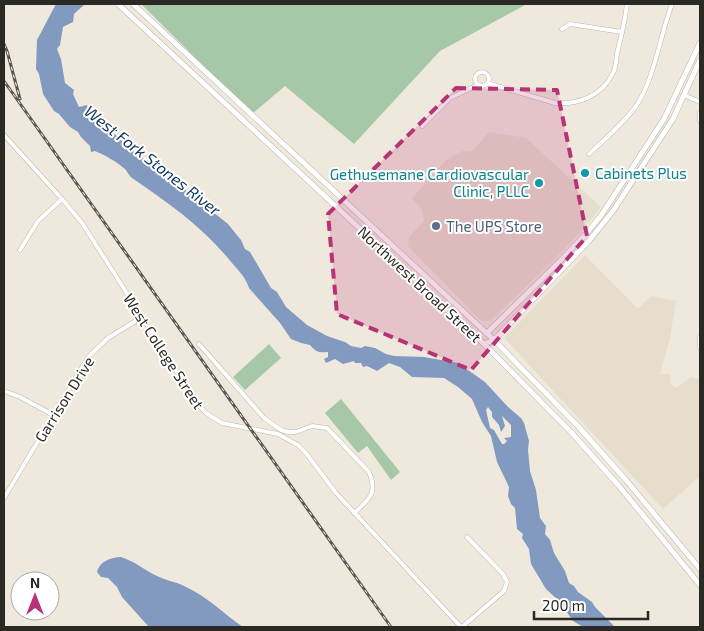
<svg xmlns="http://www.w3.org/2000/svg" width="704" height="631" viewBox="0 0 704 631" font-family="'Exo 2',sans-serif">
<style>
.built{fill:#e7ddcc}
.green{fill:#a6c8a9}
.water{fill:#829abf;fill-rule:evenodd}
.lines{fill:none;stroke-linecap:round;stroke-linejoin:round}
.minor-casing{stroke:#bcb6ab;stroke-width:5}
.major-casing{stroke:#bcb6ab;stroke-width:6}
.minor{stroke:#fff;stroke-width:4}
.major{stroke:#fff;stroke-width:5}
.rail-casing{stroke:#5a5751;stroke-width:3}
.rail{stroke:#fff;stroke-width:1;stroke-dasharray:4;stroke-linecap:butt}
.marked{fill:#b83376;fill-opacity:0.2;stroke:#b83376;stroke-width:4;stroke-dasharray:10 6;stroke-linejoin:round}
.culture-dot{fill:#0f9aa8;stroke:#fff;stroke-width:2}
.service-dot{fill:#5c6f8a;stroke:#fff;stroke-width:2}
.labels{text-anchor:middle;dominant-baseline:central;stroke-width:4;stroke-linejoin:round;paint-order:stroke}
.culture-label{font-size:15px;fill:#0d838f;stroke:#fff;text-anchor:start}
.service-label{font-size:15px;fill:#4e5e75;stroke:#fff;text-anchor:start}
.street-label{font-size:15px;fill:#2b2924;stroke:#fff}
.water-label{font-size:16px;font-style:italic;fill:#10305f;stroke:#fff}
</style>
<rect width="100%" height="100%" fill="#efe9dd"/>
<g class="built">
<path d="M489,132l37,6 75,69 -14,18 -35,37 -62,59h-9l-73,-75 1,-9 15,-16 -2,-11 -10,-12 34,-38 16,-9h11z"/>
<path d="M585,255l53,54 13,-13 25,5 -6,37 -10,36h10v10l6,4 15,-11 9,2v97l-37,33 -159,-171z"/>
</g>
<g class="green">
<path d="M141,4h386l-87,47 -86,93 -69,-58 -33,28z"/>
<path d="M269,344l12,14 -36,32 -12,-13z"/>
<path d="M341,399l59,73 -9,8 -24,-34 -9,7 -33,-40z"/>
</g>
<g class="water">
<path d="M56,4h27l1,1 -10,9 -1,8 -10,5 -3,18 -3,4 4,10 4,24 9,7 -1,4 6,13 8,-2 1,6h5l7,11 19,16 7,8 31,23 8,2 19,18 44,35 13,16 4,9 5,3 21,36 6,4 9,15 21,18 20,11 18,6 6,4 10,2 4,-2 10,2 11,6 8,2 30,1 34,6 27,19 23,25 13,11 3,5 5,18 -1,9 2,21 6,19 4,28 6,8 -1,8 5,6 4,13 11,18 4,12 5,3 4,6 14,10 3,5 20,20h-32l-10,-6 -13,-19 -14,-13 -15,-25 -2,-15 -7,-11 1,-4 -6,-5 -2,-21 -4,-4 -3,-8 1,-9 -12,-25 -6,-26 -9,-14 -10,-23 -14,-12 -14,-9 -32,-1 -12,-10 -11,-4 -12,8 -10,-5 -4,1 -2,-4h-6l-1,-2 -11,3 -8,-5 -9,4 -2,-4 4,-2v-5c-9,1 -12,0 -18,-7l-9,-2 -10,-4 -11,-16 -31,-35c-3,-10 -10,-17 -17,-25 -29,-36 -62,-59 -100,-85 -3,-2 -4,-6 -7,-9 -8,-7 -20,-14 -30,-18l-4,1 -1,-6 -9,-9 -3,-5 -8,-5 -11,-13 -5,-3 -11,-17 -4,-20 -3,-5 1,-29zM488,407l4,5v5l7,8 2,7 4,-6 -3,-10 9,9v12l-7,1 3,3 -3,3h-2l-8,-14 -4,-2 -4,-18z"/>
<path d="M121,557c13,4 22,12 34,18 11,6 24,7 35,14 20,10 35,26 53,38h-94l-27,-30 -5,-10 -9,-9 -7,-1 -4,-5c2,-10 14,-15 24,-15z"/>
</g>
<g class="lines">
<defs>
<g id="minor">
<path d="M562,29l8,-5 52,8"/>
<circle cx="482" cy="79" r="7"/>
<path d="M487,83l68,20c23,2 47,-7 58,-30 3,-5 3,-13 4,-19 4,-17 8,-33 10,-50"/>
<path d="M684,95l16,7"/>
<path d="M700,113v8"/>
<path d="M422,126l28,-28 28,-13"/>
<path d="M4,135l58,64 20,24 115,180 9,10 16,10 56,11 20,11 8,8 30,40 125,134"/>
<path d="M589,154c16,-15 34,-30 47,-48 19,-28 24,-71 36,-102"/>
<path d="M20,250l18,-29 24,-22"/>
<path d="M700,337v11"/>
<path d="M199,344l65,74 17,12 7,2h8l16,-6 15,2 42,44c9,21 0,28 -15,41"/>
<path d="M4,391l16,6 33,18"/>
<path d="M4,498l85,-142 19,-18 34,-21"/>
<path d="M462,627l42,-36 3,-9 -4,-8 -36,-37"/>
</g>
<g id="major">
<path d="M118,4l366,340 86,87 49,55 81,99"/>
<path d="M133,4l361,336 83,85 49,55 74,89"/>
<path d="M487,333l73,-72 27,-28 15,-19 62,-95 36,-76"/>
<path d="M484,344l10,-4 94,-98 25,-31 60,-92 27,-59"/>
</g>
</defs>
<use href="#minor" class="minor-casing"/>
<use href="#major" class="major-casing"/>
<use href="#minor" class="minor"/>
<use href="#major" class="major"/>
<defs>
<g id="rail">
<path d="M4,44l3,7 13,48"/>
<path d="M4,81l387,546"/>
</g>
</defs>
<use href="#rail" class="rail-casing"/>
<use href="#rail" class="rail"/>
</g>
<path class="marked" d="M456,88l101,2 30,146 -116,134 -134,-56 -9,-100z"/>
<g class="culture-dot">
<circle cx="585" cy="173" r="5"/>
<circle cx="539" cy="183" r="5"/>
</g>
<circle class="service-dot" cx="436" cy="226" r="5"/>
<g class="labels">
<g class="culture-label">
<text x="595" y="173">Cabinets Plus</text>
<text x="529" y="174" text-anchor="end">Gethusemane Cardiovascular<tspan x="529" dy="17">Clinic, PLLC</tspan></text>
</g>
<g class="service-label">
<text x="446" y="226">The UPS Store</text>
</g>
<g class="street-label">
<text transform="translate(420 284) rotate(43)">Northwest Broad Street</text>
<text transform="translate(164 351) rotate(57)">West College Street</text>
<text transform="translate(64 399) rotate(-58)">Garrison Drive</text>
</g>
<g class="water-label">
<text transform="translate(153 160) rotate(38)">West Fork Stones River</text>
</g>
</g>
<rect width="704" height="631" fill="none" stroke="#2b2924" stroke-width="10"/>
<g transform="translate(35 596)"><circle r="24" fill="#ffffff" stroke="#aaa9a7"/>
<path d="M0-4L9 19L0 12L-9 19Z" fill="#b83376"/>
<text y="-8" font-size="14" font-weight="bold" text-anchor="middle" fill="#2b2924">N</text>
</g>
<path d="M534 611v8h114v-8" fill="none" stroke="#2b2924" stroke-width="2.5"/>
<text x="542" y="611" font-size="15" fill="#2b2924" stroke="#ffffff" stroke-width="4" paint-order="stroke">200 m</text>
</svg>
